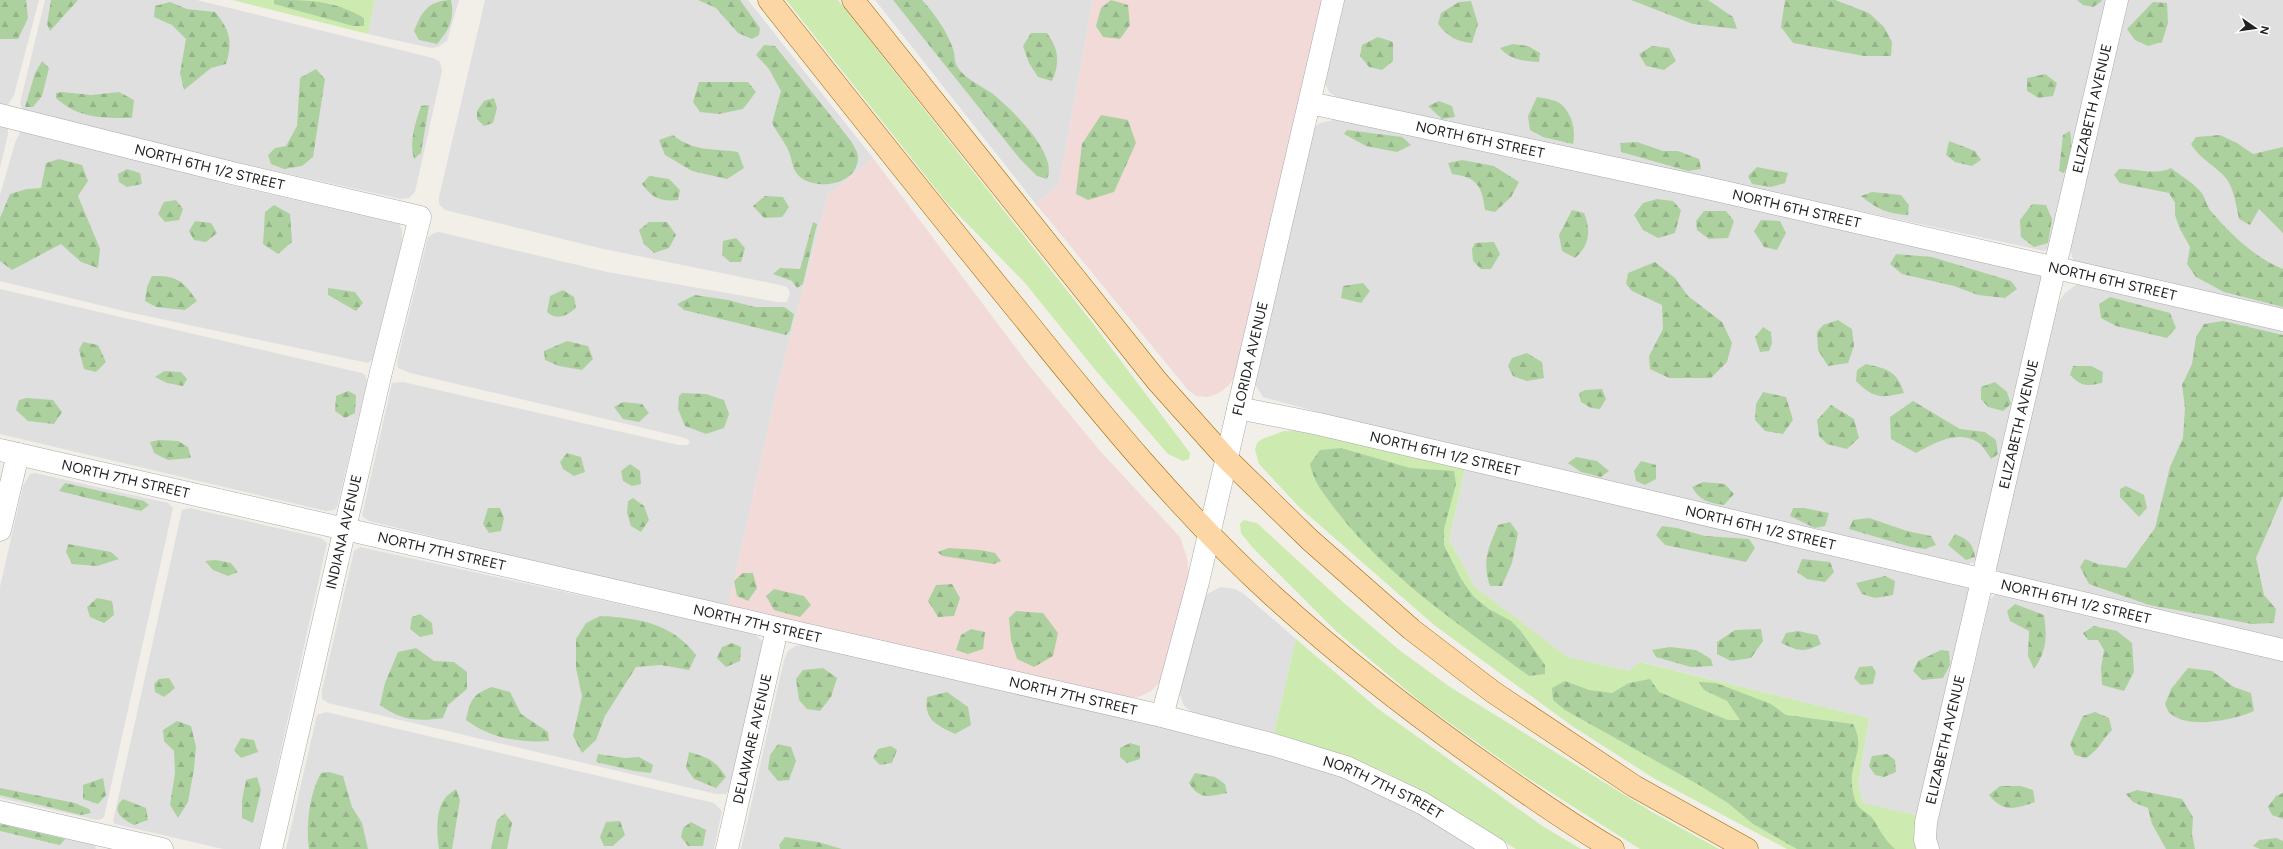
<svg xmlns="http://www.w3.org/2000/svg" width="2283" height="849" viewBox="0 0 2283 849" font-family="Figtree,sans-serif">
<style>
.residential{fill:#e0dfdf}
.commercial{fill:#f2dad9}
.grass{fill:#cdebb0}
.forest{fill:url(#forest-firs)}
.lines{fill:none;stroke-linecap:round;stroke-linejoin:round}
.minor-casing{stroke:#a9a9a9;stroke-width:23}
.major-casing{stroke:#a06b00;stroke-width:23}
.minor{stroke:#fff;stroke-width:22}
.major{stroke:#fcd6a4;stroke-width:22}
.labels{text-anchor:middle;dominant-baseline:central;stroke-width:3;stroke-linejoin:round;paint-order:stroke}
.street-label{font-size:14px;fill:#222;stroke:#fff}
</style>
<defs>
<pattern id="forest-firs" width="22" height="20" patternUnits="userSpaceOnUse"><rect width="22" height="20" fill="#add19e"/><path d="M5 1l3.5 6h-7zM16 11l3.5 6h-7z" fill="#95b388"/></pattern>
</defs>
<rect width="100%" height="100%" fill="#f2efe9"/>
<g class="residential">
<path d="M0,0h39l-25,95 -7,11 -7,-1z"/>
<path d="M45,0h152l236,58 7,4 2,9 -27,121 -6,6 -8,1 -175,-39 -203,-49 -3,-8z"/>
<path d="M375,0h84l-12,41 -9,6 -7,1 -63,-14z"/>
<path d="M485,0h263l125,158 -45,37 -49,185 -51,228 -359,-87 -7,-5 30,-133 11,-1 276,63h8l3,-3 -3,-3 -10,-3 -267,-63 -12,-5 -1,-6 31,-125 6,-4 5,-1 168,40 171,30h9l3,-9 -3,-6 -7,-2 -181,-37 -154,-38 -6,-6v-7z"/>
<path d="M875,0h218l-34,184 -23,20z"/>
<path d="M1342,0h766l-59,249 -5,2 -706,-153 -9,-6 -5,-11z"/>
<path d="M2128,0h155v311l-210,-50 -3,-14z"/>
<path d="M1343,118l355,77 339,79 4,3v7l-65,277 -10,4 -633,-149 -70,-19 -7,-11 -2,-10 61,-249 5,-4z"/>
<path d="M0,121l8,7v6l-8,34z"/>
<path d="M24,129l206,56 169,39 3,7v10l-30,119 -4,3 -240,-51 -128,-31v-86l15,-52 6,-13z"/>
<path d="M2082,283l201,44v313l-276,-63 -10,-7 -2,-4 60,-258 10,-15 11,-8z"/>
<path d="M0,289l362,84 3,2 2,7 -30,125 -3,3 -8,1 -326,-77z"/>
<path d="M1465,468l504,120 1,6 -50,222 -57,-12 -5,-20 11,-66 -228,-56 -12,9 -63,-14 -91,-70 -26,-47z"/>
<path d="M35,473l133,30 5,5 -69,309 -3,2 -4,1 -97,-22v-211l23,-101 7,-12z"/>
<path d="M190,508l131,30 6,5 -68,306h-36l-108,-25 -2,-3 69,-311z"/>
<path d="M360,547l395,87 7,7 1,8 -34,141 -3,4h-10l-388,-91 -6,-4v-9l32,-139z"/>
<path d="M1221,587l14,2 9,5 52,45 -22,94 -81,-20 -9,-7 -4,-12 1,-9 20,-78 6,-13z"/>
<path d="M1996,594h8l279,64v191h-347v-21l54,-229z"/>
<path d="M805,645l469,108 109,39 99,57h-741l43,-189 4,-9 7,-5z"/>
<path d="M326,712l388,91 8,8 -8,38h-428l31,-134z"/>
<path d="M0,822l95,23 1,4h-96z"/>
</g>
<g class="commercial">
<path d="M1093,0h232l-89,375 -7,10 -10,8 -11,4 -12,-1 -8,-6 -152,-186 23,-20z"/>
<path d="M873,158l155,206 73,88 79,85 7,21 2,15 -5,25 -25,85 -8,8 -12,6 -13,1 -398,-90 51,-228 49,-185z"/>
</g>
<g class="grass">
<path d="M232,0h143l-7,34z"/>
<path d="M786,0h52l253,321 99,132 -1,6 -6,2 -15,-7 -71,-82 -72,-89 -78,-80z"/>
<path d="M1302,430l163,38 -16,72 26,47 92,70 62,14 11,-9 229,56 -11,66 5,19 57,13 -2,33h-131l-132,-70 -83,-53 -138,-101 -135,-118 -40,-43 -4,-14 2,-7 5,-4 22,-8z"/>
<path d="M1244,520l13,3 87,80 54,46 52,38 202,125 67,37h-79l-120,-76 -97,-69 -87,-73 -84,-84 -11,-14 -1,-9z"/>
<path d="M1296,639l81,69 167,119 37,22h-65l-87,-54 -44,-23 -45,-18 -66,-21z"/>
</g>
<g class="forest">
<path d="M0,0h26l2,18 -10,21h-18z"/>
<path d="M51,0h27l-28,31 -3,-7z"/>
<path d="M274,0c35,0 59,0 90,18v8h-11l-79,-22z"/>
<path d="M451,0c4,19 -2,30 -14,44l-18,-4 -5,-9c8,-20 14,-30 37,-31z"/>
<path d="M698,0h42l20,28 -1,7 -7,4 -14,-6 -22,-25z"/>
<path d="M893,0h29c12,13 25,31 31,49 2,5 1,12 4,17 6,12 25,20 36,28 18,15 66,60 54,85l-10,-3 -17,-17z"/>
<path d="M1111,0l17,5 2,20 -10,14 -17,-2 -7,-11 5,-18z"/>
<path d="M1631,0h77l25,17 4,12 -44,-5z"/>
<path d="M1785,0h50l34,13 15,14 8,15 -1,14h-27l-71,-13 -12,-16z"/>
<path d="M2077,0h24l1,1 -9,6 -10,-2z"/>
<path d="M1471,1l7,23 -6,19c-15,-1 -25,-7 -34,-19l3,-11 18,-11z"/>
<path d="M170,2l17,7 28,3c15,18 18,30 11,52l-15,4 -27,22 -4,-17 6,-34 -14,-14 -18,-8 1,-11z"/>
<path d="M2153,2l14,1 1,20 -6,19 -14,4 -13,-6 -8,-11z"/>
<path d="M1031,33h16c12,17 13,29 5,48l-14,-4 -9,-14 -6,-17z"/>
<path d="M1378,37l15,5v19l-11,9 -13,-3 -9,-11 2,-11z"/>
<path d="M1513,44l15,2 12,7 -1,9c-15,-1 -29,-2 -39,-14z"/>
<path d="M764,45l11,1 76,95c2,4 7,11 7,16 0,28 -40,34 -58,20 -8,-7 -7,-15 -11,-25 -4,-10 -12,-19 -17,-29l9,-32 -12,-22 -13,-14z"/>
<path d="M1652,46l17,2 7,13 -12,9 -18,-4 -7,-12z"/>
<path d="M42,61l7,7 -7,28 -9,11h-8l10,-34z"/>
<path d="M316,69l9,10 -12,78 -11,9 -18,3 -13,-5 -3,-9 7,-7 11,-2 11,-20 3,-48z"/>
<path d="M2045,74l12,9 -4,13 -14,2 -12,-7v-13z"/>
<path d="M699,82h49l8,10 -13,17 -24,5 -19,-2 -7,-10z"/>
<path d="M62,92l29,3 28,-3 15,8 -2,18c-29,0 -53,1 -76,-20v-5z"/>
<path d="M1537,97c6,1 19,3 24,7 11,10 15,26 12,40l-30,-7 -13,-7 -2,-14z"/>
<path d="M494,98l3,10 -4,15 -9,3 -7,-7v-8l7,-10z"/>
<path d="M1439,101l13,5 3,11 -13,2 -14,-13z"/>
<path d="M429,105l-8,48 -7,6c-5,-18 1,-35 7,-53z"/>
<path d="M1101,115l27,5 8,23 -22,49 -26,8 -12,-6 6,-50z"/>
<path d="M1347,130l55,7 9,8 -14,7 -31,-6 -22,-12z"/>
<path d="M2070,131c3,16 1,28 -6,42l-5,-2 4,-36z"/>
<path d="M673,135c21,17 39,13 65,17l6,16 -17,11 -35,-8 -27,-16 -6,-15z"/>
<path d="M2220,135l17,8 16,11 30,-7v86l-24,-24 -9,16 -11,-6c-3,-13 -5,-32 -14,-42 -11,-12 -26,-19 -34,-33l5,-7z"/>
<path d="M1949,141l26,10 6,9 -9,6 -17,-4 -9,-7z"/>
<path d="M1637,142l26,9h15l21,8 2,10 -13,2 -67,-19 -1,-9z"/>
<path d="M59,159l23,6 6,16 -10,15 22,53 -2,19 -17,-6 -20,-18 -49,26 -12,-9v-43l10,-24 17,-5 14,-1 5,-25z"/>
<path d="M1462,160l32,6 25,16 -8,15 -16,15 -10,-2c-3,-24 -8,-33 -33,-36l-4,-11z"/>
<path d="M1757,167l31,6 -3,10 -14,4 -19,-3 -4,-8z"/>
<path d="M2171,168c9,7 21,14 29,23 5,5 6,13 10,19 19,23 45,48 73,59v38l-59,-15 -28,-15 -9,-13 3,-17 -10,-18 -5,-14v-12l-6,-10 -49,-10 -6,-8 5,-6c18,-1 36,7 52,-1z"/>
<path d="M127,169l13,4 2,11 -15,3 -8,-5 -1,-8z"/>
<path d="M649,176l20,3 11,11 -2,10c-17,2 -26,-2 -36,-16z"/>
<path d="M1872,192l29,3 8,10 -1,10c-19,-1 -32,-6 -47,-19z"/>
<path d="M765,196l18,1 6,10 -7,10 -18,1 -11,-12z"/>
<path d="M1657,199l16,2 8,9 -6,23 -17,5 -15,-8 -9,-15 9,-12z"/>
<path d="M176,200l7,9 -4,11 -14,2 -7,-8 6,-12z"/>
<path d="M2032,204l14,1 6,14 -4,24 -14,4 -13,-10 -1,-17z"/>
<path d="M274,205l16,9 2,28 -14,12 -15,-10 2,-32z"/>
<path d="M1572,210l12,3c7,18 6,32 -9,45l-13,-7 -3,-16z"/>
<path d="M1704,211h22l8,10 -6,17 -19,1 -12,-9 -1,-9z"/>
<path d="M1761,220l19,1 6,12 -9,17 -13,-3 -10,-16z"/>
<path d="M195,221l16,2 6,10 -11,9 -12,-2 -5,-9z"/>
<path d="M649,222h18l9,13 -7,13 -15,5 -10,-9 -5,-14z"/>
<path d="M813,222l4,2 -14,60 -6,4 -5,-7 -19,-7 7,-6 20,1z"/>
<path d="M736,238l9,10 -4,14h-11l-8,-7 1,-14z"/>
<path d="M1494,242l6,12 -9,15h-10l-8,-8 -1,-12 3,-6z"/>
<path d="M1896,254l36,3 79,24 6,8 -12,9 -27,-3 -24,-9 -52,-12 -12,-10z"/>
<path d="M1655,262l20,16 13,18 34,26 10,21 -5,19 -16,16h-42l-19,-9 -1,-13 14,-27 -1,-24 -30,-14 -6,-7 2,-11z"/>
<path d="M152,276c25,-1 31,5 45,25l-12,9 -29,-3 -11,-6 2,-14z"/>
<path d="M1363,283l7,8 -9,12 -20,-5 2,-12z"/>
<path d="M328,288l27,4 8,11 -7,8 -28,-16z"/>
<path d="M563,290l11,7 2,11c-10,8 -18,13 -29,4l3,-16z"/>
<path d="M695,295l33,5 27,7h29l10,7 -4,17 -4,4 -102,-25 -7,-6z"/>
<path d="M2110,297l60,16 6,15 -9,10 -51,-12 -15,-8 -2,-14z"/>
<path d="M1838,320l14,9 2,17 -6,17 -20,3 -10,-16 -1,-18 6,-7z"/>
<path d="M2223,321l60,14v161l-27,62 8,37 12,14 -2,14 -22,1 -103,-19 -60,-21 -9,-17 5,-8 13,5 28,4 29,-40 15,-61 13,-29 2,-30 -3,-23 10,-21 4,-27 8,-13z"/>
<path d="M1763,327l8,5 1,11 -3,8 -9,1 -5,-15z"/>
<path d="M567,341l21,5 5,13 -11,11 -23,-4 -14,-6 -1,-9z"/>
<path d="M83,342l15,3 8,17 -10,10 -12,-3 -5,-19z"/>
<path d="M1527,353l15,9 2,16 -17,3 -14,-5 -5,-10 4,-8z"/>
<path d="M1866,364c22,5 31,7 38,29 -24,5 -30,6 -48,-12l1,-11z"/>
<path d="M2073,366h18l12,6 -1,11c-16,3 -20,4 -32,-8z"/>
<path d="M164,371l17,1 6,7 -4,7 -16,-3 -12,-6z"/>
<path d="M1995,382l12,10 4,12 -8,7 -15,-4 -7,-8v-12z"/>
<path d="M1602,389l4,10 -6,10 -9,-1 -10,-6 -2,-9 6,-3z"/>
<path d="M348,391l8,4 -1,18 -10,5 -10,-7 1,-15z"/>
<path d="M1763,392l23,5 7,23 -10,14 -18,-3 -10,-11 1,-16z"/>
<path d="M682,393l24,1 18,6 5,14 -5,14 -18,6 -21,-8 -7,-17 1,-13z"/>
<path d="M27,398l26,2 9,12 -8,12 -26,-3 -12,-11 3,-10z"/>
<path d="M1913,401l47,28 25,3 11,8 2,14 -7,5c-3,-5 -7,-11 -11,-15 -20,-16 -46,-1 -64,9l-25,-14 -1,-22z"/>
<path d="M623,402l19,2 7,9 -10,9 -16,-3 -9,-12z"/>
<path d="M1831,405l23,14 5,19 -12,11 -20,-5 -8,-8 -2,-16z"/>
<path d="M159,440l19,1 10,6 3,11 -23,2 -14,-7 -4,-11z"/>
<path d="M1341,448l69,20 44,3 2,13 -12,45v16l17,34 13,18 15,12 22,12 9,9 25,35v9l-16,2c-69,-51 -142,-99 -194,-167 -12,-17 -20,-24 -25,-45l10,-14z"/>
<path d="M567,453l14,4 4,15 -11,4 -11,-7 -3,-7z"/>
<path d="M1576,457l21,4 12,10 -8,6 -20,-5 -13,-9z"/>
<path d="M1641,461l15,4v14l-11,6 -9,-4 -2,-10z"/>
<path d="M630,464l10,7 1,13 -9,2 -9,-5 -2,-10z"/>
<path d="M1703,482l22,2 9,10 -10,11c-15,-2 -24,-4 -32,-18z"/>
<path d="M65,483l79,18 5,4 -8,6 -82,-20z"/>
<path d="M2126,486l18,9 3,13 -8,9 -19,-20v-8z"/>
<path d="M633,498l11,8 5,14 -8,12 -10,-6 -4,-13 1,-12z"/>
<path d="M488,508h12l4,10 -3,13 -12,2 -6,-9z"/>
<path d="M1793,508h11l25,5 -4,13 -10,2 -25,-12z"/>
<path d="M1869,518l38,13 24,5 5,9 -11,4 -14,-2 -62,-18 4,-9z"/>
<path d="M1510,522l8,11 -6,30 -10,23h-12c-8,-26 -2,-37 8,-61z"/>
<path d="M1662,526l15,2 28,8 44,3 6,9 -9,14 -81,-17 -9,-10z"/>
<path d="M1955,534c13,5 18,10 20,23l-9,3 -18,-15z"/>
<path d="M68,544l43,8 8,7 -22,7 -25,-2 -6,-12z"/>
<path d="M949,548l31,2 15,3 6,8 -7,3 -51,-8 -6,-4z"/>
<path d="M1802,559l28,3 4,10 -9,10 -18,-3 -10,-7z"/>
<path d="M216,560l15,3 7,9 -10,4 -15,-6 -8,-9z"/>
<path d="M743,573h10l4,15 -9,13 -11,-5 -3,-15z"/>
<path d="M1885,576l10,5 -2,14 -18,3 -13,-4 -6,-11z"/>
<path d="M952,584l8,14 -6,18 -16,1 -10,-16 8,-16z"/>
<path d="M774,589l30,7 7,9 -11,12 -26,-7 -8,-14z"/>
<path d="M97,598l15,3 2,14 -10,8 -14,-6 -3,-10z"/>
<path d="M2015,604l29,11c3,22 3,36 -10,54l-6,-13 1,-25 -19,-10 -3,-10z"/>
<path d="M1016,611l27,2 15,20 -5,23 -19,11 -17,-8 -6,-19 -2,-22z"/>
<path d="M420,614l12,9 1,11 -13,3 -10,-8 2,-12z"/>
<path d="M600,616c38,2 72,7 96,39l-7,15 -28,-5 -25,2 -31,49 -9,24 -14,13 -9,-17 9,-40 -6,-28v-29l10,-16z"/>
<path d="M2094,626l23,5 15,12 2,29 -10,19 -22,-6 -1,-17 3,-18 -6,-10h-10l-5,-7z"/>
<path d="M971,629l14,3 -2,17 -15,5 -12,-4 5,-15z"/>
<path d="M1761,629l2,12 -12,17 -20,3 -14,-7v-12l18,-12z"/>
<path d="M1798,631l19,4 4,9c-18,9 -22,7 -40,-1l5,-10z"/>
<path d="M732,643l9,4 -1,14 -14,6 -9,-9 5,-11z"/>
<path d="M1670,647l26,3 15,9 2,7 -22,1 -35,-10 -4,-7z"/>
<path d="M416,648l18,13 20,1 13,10v17l-19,16 -5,13c-24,4 -43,2 -63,-13l5,-22 13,-31z"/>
<path d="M1941,650l8,1 1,14 -7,13 -21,2 -9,-9 5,-10z"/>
<path d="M1872,666l4,6 -3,12 -12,1 -7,-7 5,-11z"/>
<path d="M823,668l14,10 -6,19 -11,14 -13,-2 -8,-9 -3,-21 7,-9z"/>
<path d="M2188,668l24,3 22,16 17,6 3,18c-18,8 -52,15 -71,9 -5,-1 -10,-5 -14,-7l-4,-9 6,-15z"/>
<path d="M169,678l6,10 -11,9 -9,-5 -1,-8 5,-5z"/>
<path d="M1650,679l9,13 69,28h12l-13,-19 -23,-11 -5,-8 17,1 55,21 15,11 67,9c11,21 2,30 -1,51 -1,8 1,26 7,32 4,5 11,7 14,12 8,13 11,20 22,30h-98l-44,-25 -25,-21 -29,-18 -134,-75 -12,-10 -1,-12 13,-7 24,9 23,3 17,-10z"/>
<path d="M492,687l18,5 11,22 27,18 1,9c-29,2 -60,-3 -83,-21 4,-20 7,-26 26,-33z"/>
<path d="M947,692l21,15 3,18 -16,9c-19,-10 -31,-13 -28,-37z"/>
<path d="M2095,712l14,6 3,12c-10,10 -14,21 -26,28l-11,-3 -5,-11 13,-28z"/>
<path d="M177,721l14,5 5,21 -2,22 -6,33 -10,16 -8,-13 5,-32 -1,-22 -10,-10 -1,-11z"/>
<path d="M241,738l13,2 4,12 -17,6 -7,-8z"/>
<path d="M1130,743l10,3v13l-13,4 -7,-6v-9z"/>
<path d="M778,744l13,3 5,14 -7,19 -11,1 -10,-12 2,-14z"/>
<path d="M891,746l6,4 -5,13 -12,2 -7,-7 5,-9z"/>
<path d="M689,752c19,5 27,9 37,25l-10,11 -22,-9 -8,-11z"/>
<path d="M598,754l27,4 14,-1 14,8 -2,8 -17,-2 -38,-9z"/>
<path d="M1887,754l8,6 1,12 -12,5 -9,-2 -6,-9 3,-10z"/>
<path d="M329,772l14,4 9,31 10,16 6,26h-59c-3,-24 0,-54 12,-76z"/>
<path d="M1195,773l20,4 10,7 2,9c-17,3 -27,8 -38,-10z"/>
<path d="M257,777l4,13 -8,33 -11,-5v-18l4,-20z"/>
<path d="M103,778l3,17 -8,9 -15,-5v-14z"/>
<path d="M2000,786h21l12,4 2,12c-19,7 -32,11 -46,-7z"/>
<path d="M0,788l75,15 14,6 2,4 -10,2 -81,-20z"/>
<path d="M456,789l4,11 -8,49h-13c-2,-15 -4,-40 7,-52 2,-3 7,-5 10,-8z"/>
<path d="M2137,790l45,9 11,18 -1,17 3,15h-29l-14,-25 -4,-16 -15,-6 -7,-8z"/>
<path d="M2283,793v26l-11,-4 -4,-8 8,-11z"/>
<path d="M123,799l23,9 2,12 -14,5c-12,-6 -24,-14 -11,-26z"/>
<path d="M505,813l7,10 -5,26h-16l6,-29z"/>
<path d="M620,821l5,14 -12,11h-9l-4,-9 6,-15z"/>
<path d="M691,822l15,8 -3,16h-15l-7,-9 2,-9z"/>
<path d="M0,824l65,15 -5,6 -60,-14z"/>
<path d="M785,837l33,5 24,7h-62l-1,-4z"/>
<path d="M2276,838l7,3v8h-23l-7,-3 6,-6z"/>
</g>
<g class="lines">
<defs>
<g id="minor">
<path id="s1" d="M1310,103l397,85 576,132"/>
<path id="s2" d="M0,115l232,58 188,44 -39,155 -110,477"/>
<path id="s3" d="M1238,408l81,16 964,226"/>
<path id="s4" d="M0,450l1162,266 112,29 72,22 76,36 74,46"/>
<path d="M0,530l18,-76"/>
<path id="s5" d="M1162,716l36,-134 135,-582"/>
<path d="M0,812l162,37"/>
<path id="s6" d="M727,849l50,-220"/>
<path id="s7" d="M1928,849l-3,-9 1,-18 191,-822"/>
</g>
<g id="major">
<path d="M769,0c84,106 168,212 254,317 78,97 158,195 250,279 75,68 156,130 239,187 33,23 66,46 101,66"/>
<path d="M853,0l304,381 69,77 84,82 101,89 82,63 141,94 113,63"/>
</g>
</defs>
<use href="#minor" class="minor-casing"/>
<use href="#major" class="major-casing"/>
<use href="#minor" class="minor"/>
<use href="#major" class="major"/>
</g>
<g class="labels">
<g class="street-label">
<text stroke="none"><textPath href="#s7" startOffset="760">ELIZABETH AVENUE</textPath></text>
<text stroke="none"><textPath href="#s1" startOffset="174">NORTH 6TH STREET</textPath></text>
<text stroke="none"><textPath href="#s2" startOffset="216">NORTH 6TH 1/2 STREET</textPath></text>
<text stroke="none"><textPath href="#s1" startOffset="498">NORTH 6TH STREET</textPath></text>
<text stroke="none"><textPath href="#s1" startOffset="822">NORTH 6TH STREET</textPath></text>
<text stroke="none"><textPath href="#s5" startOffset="368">FLORIDA AVENUE</textPath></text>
<text stroke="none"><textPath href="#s7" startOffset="436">ELIZABETH AVENUE</textPath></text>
<text stroke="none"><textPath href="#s3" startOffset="212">NORTH 6TH 1/2 STREET</textPath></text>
<text stroke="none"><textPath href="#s4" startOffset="129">NORTH 7TH STREET</textPath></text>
<text stroke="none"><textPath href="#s3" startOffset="536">NORTH 6TH 1/2 STREET</textPath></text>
<text transform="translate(344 532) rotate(-77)">INDIANA AVENUE</text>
<text stroke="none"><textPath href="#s4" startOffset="453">NORTH 7TH STREET</textPath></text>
<text stroke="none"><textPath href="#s3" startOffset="860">NORTH 6TH 1/2 STREET</textPath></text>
<text stroke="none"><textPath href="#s4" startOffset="777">NORTH 7TH STREET</textPath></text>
<text stroke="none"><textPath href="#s4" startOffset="1101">NORTH 7TH STREET</textPath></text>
<text stroke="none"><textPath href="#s6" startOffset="113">DELAWARE AVENUE</textPath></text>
<text stroke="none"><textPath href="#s7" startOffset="112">ELIZABETH AVENUE</textPath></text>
<text stroke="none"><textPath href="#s4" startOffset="1425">NORTH 7TH STREET</textPath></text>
</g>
</g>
<g transform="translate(2255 28) rotate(103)" stroke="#ffffff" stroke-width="3" paint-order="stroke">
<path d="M0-3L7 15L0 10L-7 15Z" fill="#222222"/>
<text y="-6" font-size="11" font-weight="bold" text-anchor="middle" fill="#222222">N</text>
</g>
</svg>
